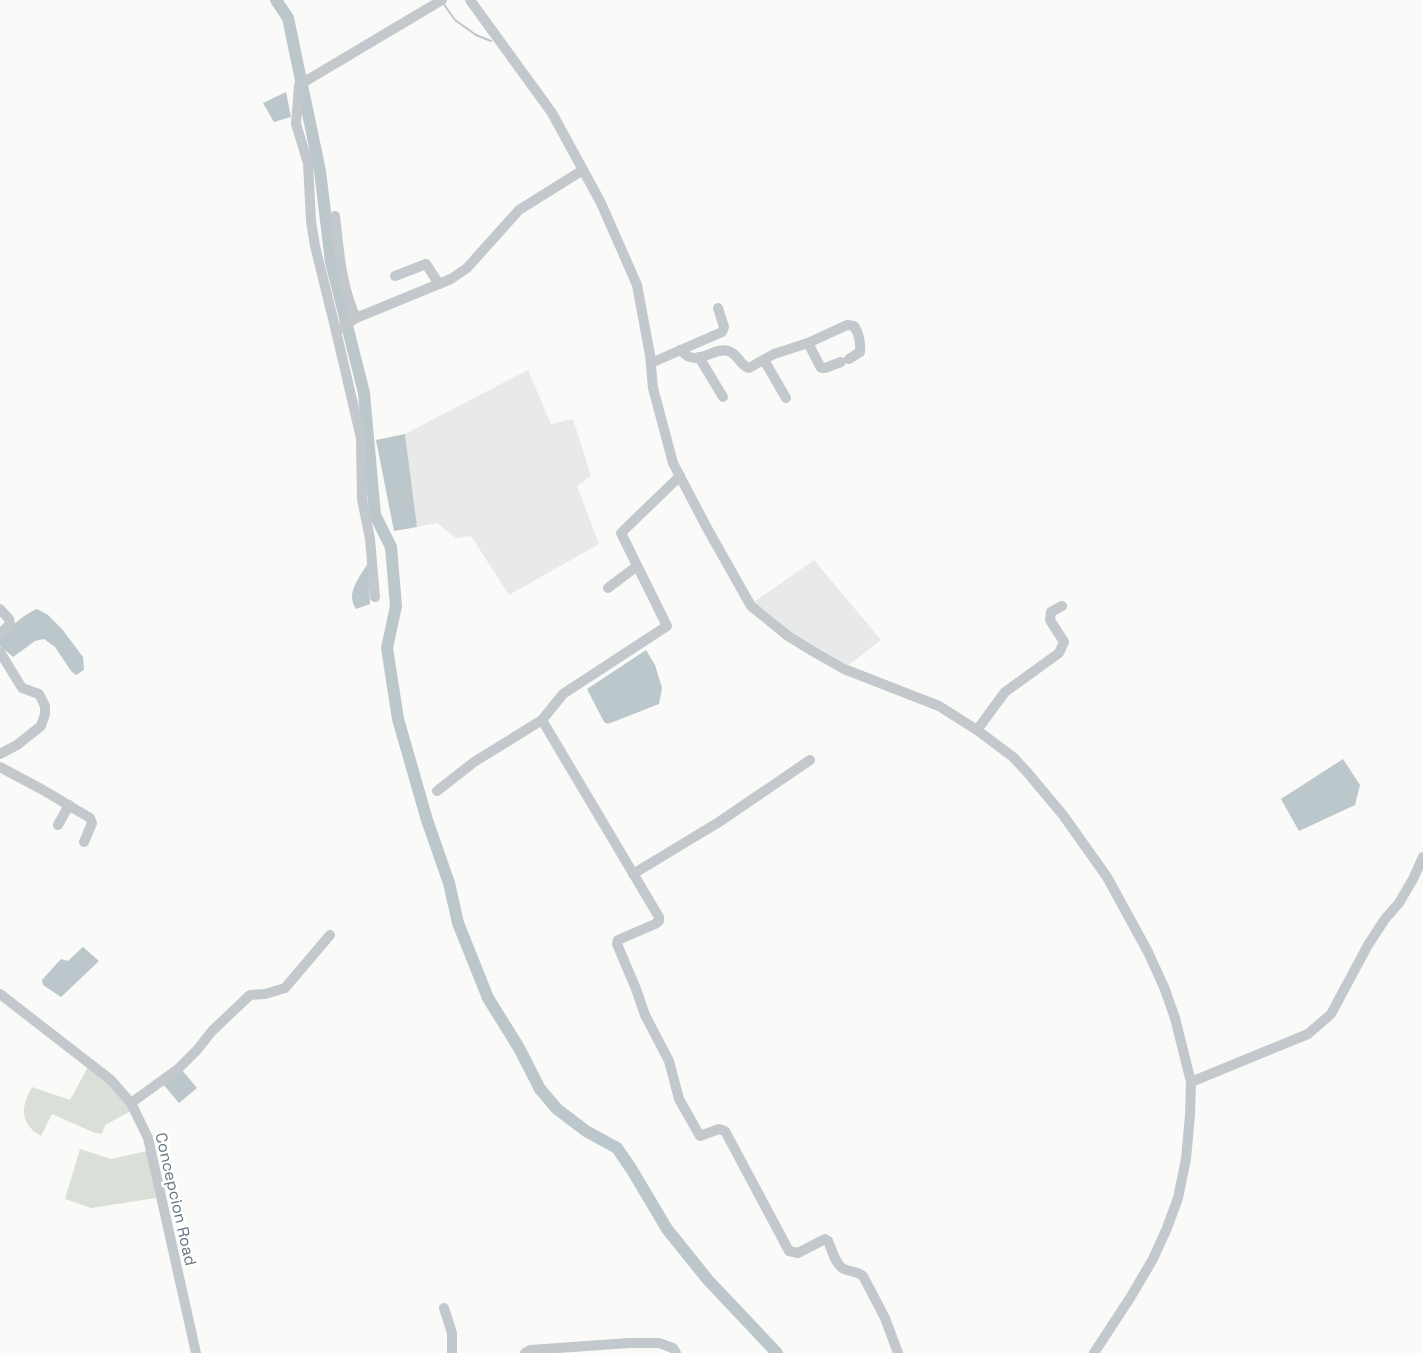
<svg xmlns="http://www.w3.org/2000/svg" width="1423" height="1353" viewBox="0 0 1423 1353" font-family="'Space Grotesk',sans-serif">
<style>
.built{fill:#e8e9e9}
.green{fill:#dadfd7}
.water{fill:#bbc7cb}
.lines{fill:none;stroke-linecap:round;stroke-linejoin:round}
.stream{stroke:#bbc7cb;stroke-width:2}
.river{stroke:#bbc7cb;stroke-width:12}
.minor{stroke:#c3c8cc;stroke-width:10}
.labels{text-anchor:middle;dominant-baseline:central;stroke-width:5;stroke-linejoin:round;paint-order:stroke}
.street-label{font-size:16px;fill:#657683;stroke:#fff}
</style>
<rect width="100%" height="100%" fill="#fafaf8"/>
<g class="built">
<path d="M528,370l23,54 22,-5 18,57 -14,10 22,58 -90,51 -38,-59 -15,2 -19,-15 -20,4 -12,-93z"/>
<path d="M814,560l67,80 -35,27 -56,-35 -36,-30z"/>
</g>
<g class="green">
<path d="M88,1067l21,16 22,28 -26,14 -3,9 -7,-1 -43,-19 -11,22c-22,-13 -20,-29 -9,-49l38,13z"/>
<path d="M80,1149l31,10 36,-8 9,47 -65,10 -26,-9z"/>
</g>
<g class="water">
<path d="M286,92l5,25 -17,5 -11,-19z"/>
<path d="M405,434l12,93 -23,4 -18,-91z"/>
<path d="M368,563l2,41 -14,5c-11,-16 4,-32 12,-46z"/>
<path d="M37,609l11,6 14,14 21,28 1,13 -8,5 -5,-4 -16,-24 -11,-8 -9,2 -22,16 -13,-11v-7c11,-12 22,-24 37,-30z"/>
<path d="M646,650l9,15 7,23 -3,16 -51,20 -4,-2 -17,-33z"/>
<path d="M1343,759l17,26 -5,20 -56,26 -18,-32z"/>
<path d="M83,947l16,14 -38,36 -18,-12 -1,-5 19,-21 7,2z"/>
<path d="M181,1069l16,19 -18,15 -16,-19z"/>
</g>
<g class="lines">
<path class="stream" d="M443,3l12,17 21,15 15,6"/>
<path class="river" d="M276,0l12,18 32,153 11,91 33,131 11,122 16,32 5,59 -9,42 11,71 29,101 22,63 9,40 30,75 31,50 21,41 17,20 29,22 31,17 15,22 35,59 41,51 69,73"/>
<g class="minor">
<path d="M470,0l82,113 49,90 36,82 13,70 3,33 20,75 34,65 44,78 37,30 26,16 30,17 95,37 38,24 36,27 14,15 36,43 44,62 41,75 16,35 11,31 16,64 -1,33 -4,44 -8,39 -11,30 -14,31 -23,39 -36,55"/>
<path d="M335,216c4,34 6,70 21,102l95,-39 16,-11 52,-58 64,-40"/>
<path d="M395,276l31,-12 13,20"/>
<path d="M356,318l-20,13 25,107 1,61 8,40 5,58"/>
<path d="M336,331l-21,-85 -4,-25 -3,-58 -12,-39 3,-39 143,-85"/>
<path d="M680,350c3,2 6,6 10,7 12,5 26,-10 38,-6 10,2 11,14 21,17l25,-14 34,-11"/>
<path d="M699,357l24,40"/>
<path d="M764,360l22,38"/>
<path d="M841,362l-16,6h-4l-13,-25 39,-18 7,1c5,7 7,18 6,26l-11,7"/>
<path d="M651,363l71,-31 2,-5 -6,-19"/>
<path d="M680,476l-59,57 46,93 -104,68 -21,26 117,197v4l-4,3 -37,16 -1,4 19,45 9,26 24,46 10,38 21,37 19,-7 6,2 64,120 9,2 27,-14 3,2c4,8 7,24 16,28 7,3 13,2 19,7l22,42 13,35"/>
<path d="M608,588l29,-22"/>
<path d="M0,609l9,10 1,5 -10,10"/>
<path d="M0,652l22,36 17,6 6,12v8l-4,12 -24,19 -17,9"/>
<path d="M977,730l28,-38 54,-39 5,-11 -14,-22 1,-8 11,-6"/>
<path d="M0,767l43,23 47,28 2,5 -8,19"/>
<path d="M437,791l37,-29 68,-42"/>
<path d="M58,825l11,-20"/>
<path d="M633,874l86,-52 91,-62"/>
<path d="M0,994l111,86 20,23 17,35 48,215"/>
<path d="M1191,1082l117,-48 23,-20 37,-69 17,-26 14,-16 14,-24 10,-22"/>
<path d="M131,1103l47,-34 19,-19 15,-19 38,-36 15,-1 20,-6 45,-53"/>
<path d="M444,1308l8,25v20"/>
<path d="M525,1353l5,-3 99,-7h30l14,5 3,5"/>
</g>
</g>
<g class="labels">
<g class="street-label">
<text transform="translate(176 1199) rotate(77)">Concepcion Road</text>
</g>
</g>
</svg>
